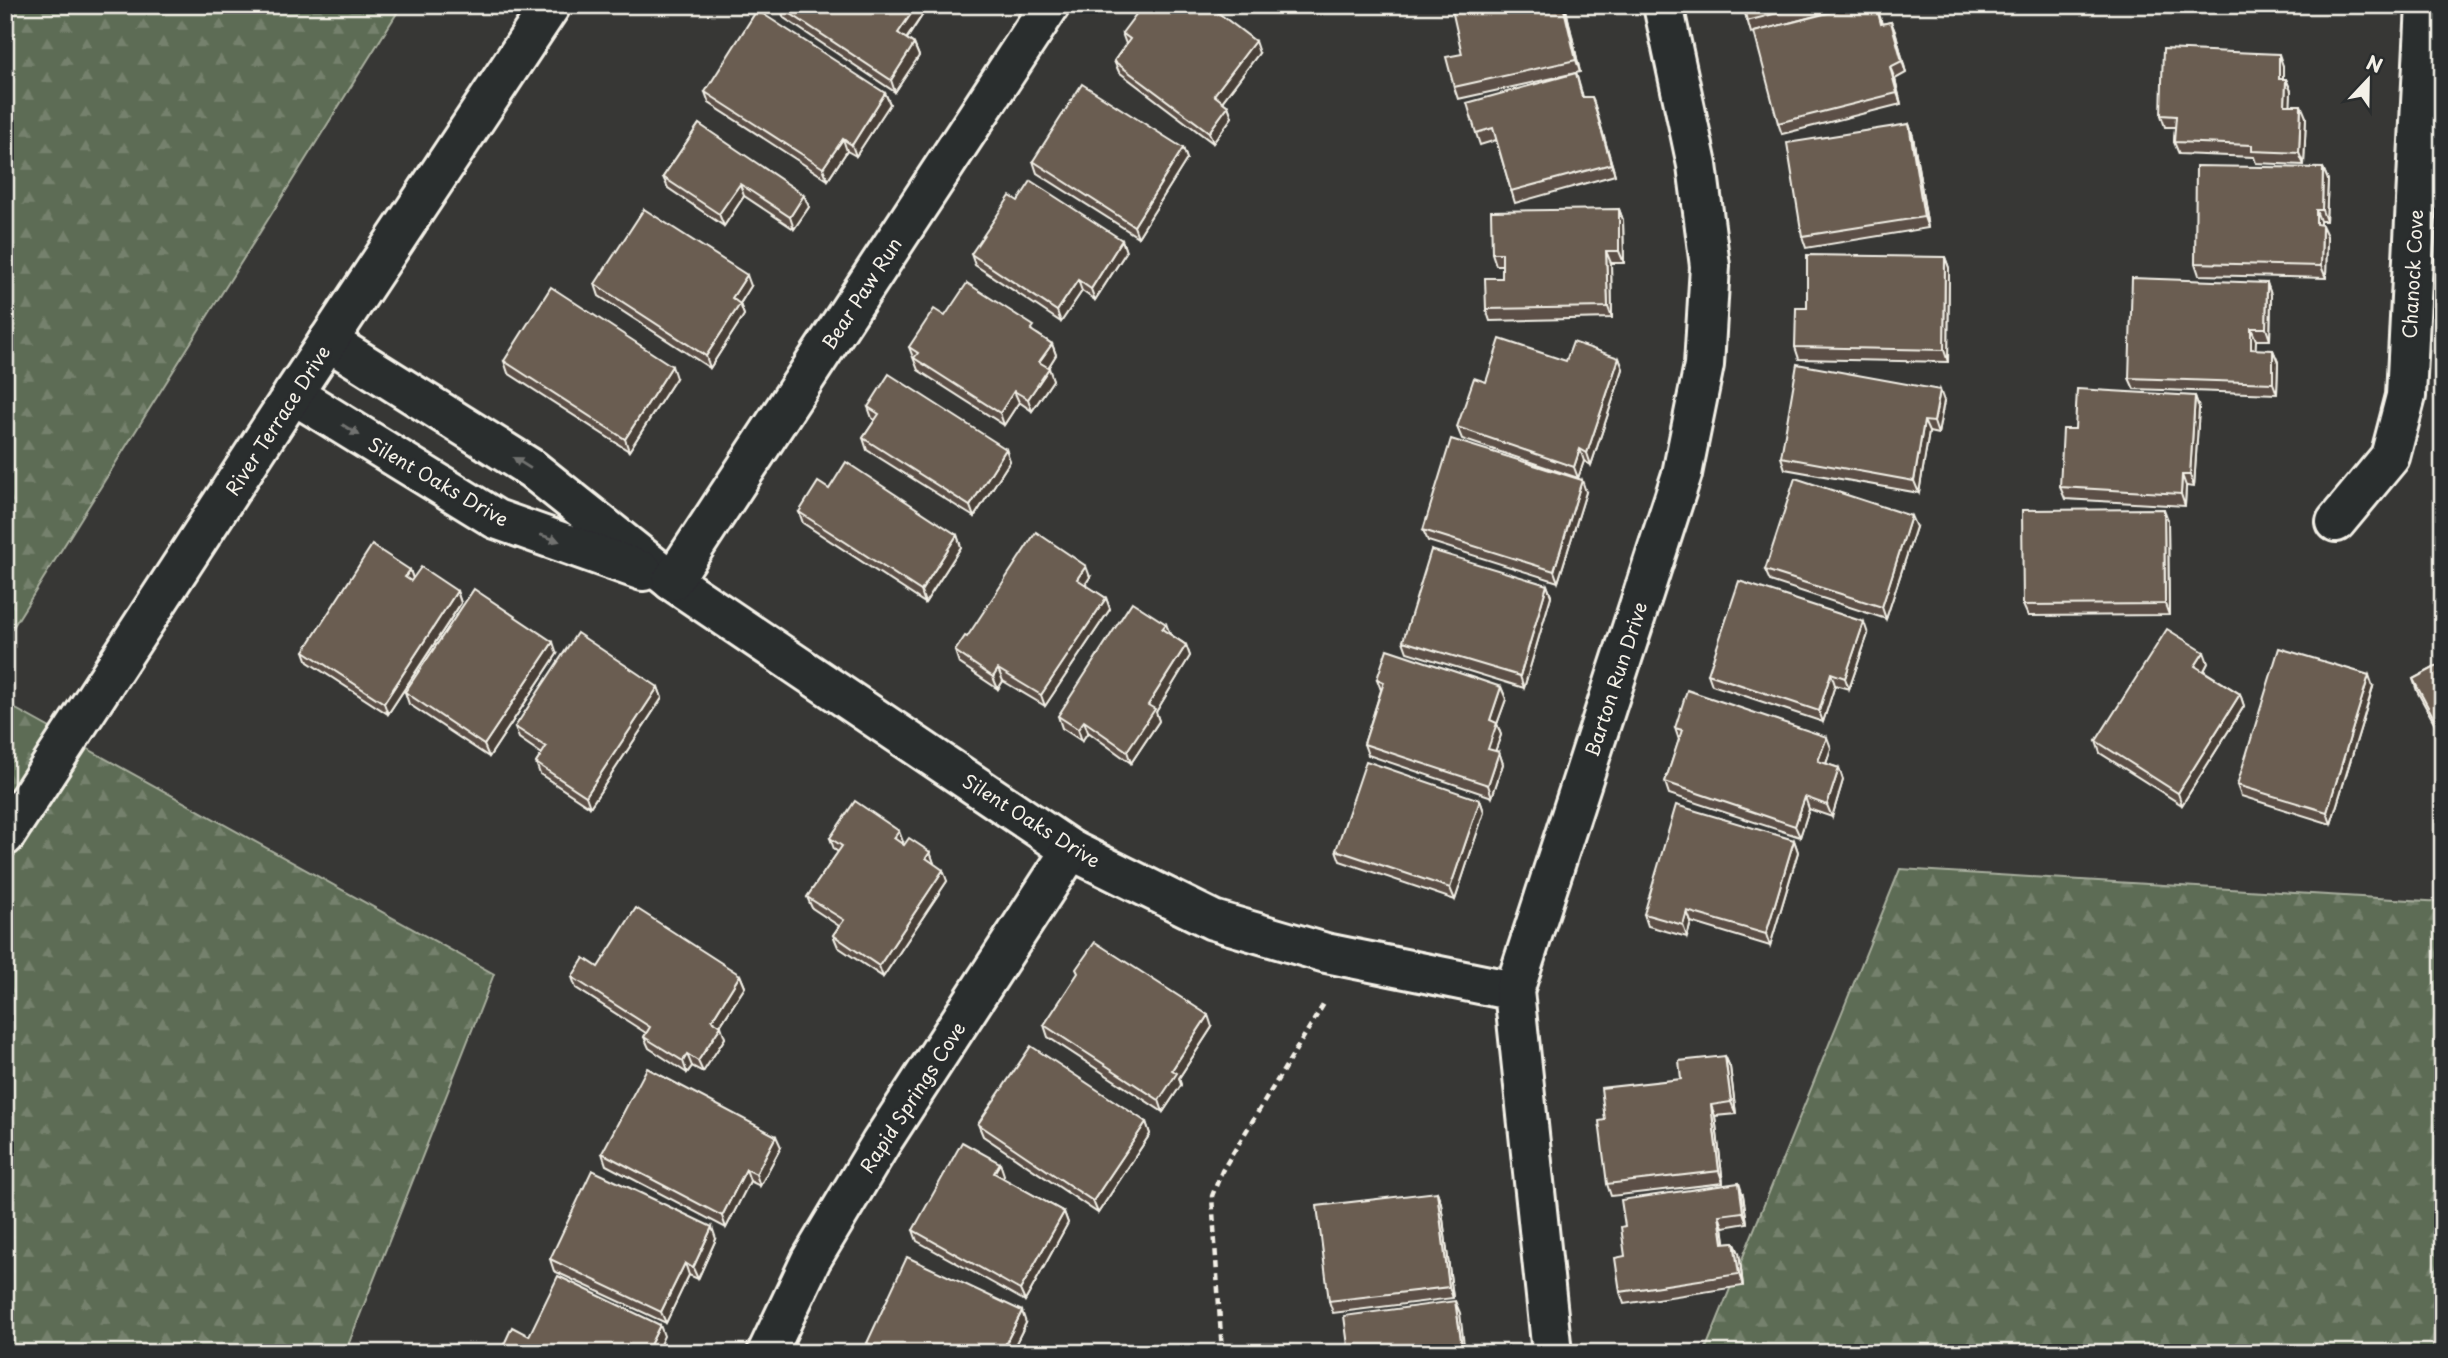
<svg xmlns="http://www.w3.org/2000/svg" width="2448" height="1358" viewBox="0 0 2448 1358" font-family="'Playpen Sans',sans-serif">
<style>
.forest{fill:url(#forest-firs);stroke:#a8ae9e;stroke-width:2}
.lines{fill:none;stroke-linecap:round;stroke-linejoin:round}
.street-casing{stroke:#f4f1e8;stroke-width:44}
.path{stroke:#f4f1e8;stroke-width:4.5;stroke-dasharray:7 5;stroke-linecap:butt}
.street{stroke:#2a2d2e;stroke-width:38}
.wall{fill:#5b5046;stroke:#f4f1e8;stroke-width:2}
.shaded-wall{fill:#4a4139;stroke:#f4f1e8;stroke-width:2}
.building{fill:#6a5d51;stroke:#f4f1e8;stroke-width:2}
.oneway{fill:#71726f}
.labels{text-anchor:middle;dominant-baseline:central;stroke-width:6;stroke-linejoin:round;paint-order:stroke}
.street-label{font-size:19px;fill:#f4f1e8;stroke:#2a2d2e}
</style>
<defs>
<pattern id="forest-firs" width="22" height="20" patternUnits="userSpaceOnUse" patternTransform="scale(1.75)"><rect width="22" height="20" fill="#5d6c54"/><path d="M5 1l3.5 6h-7zM16 11l3.5 6h-7z" fill="#75816d"/></pattern>
</defs>
<rect width="100%" height="100%" fill="#373735"/>
<filter id="ink" filterUnits="userSpaceOnUse"><feTurbulence type="fractalNoise" baseFrequency=".0143" numOctaves="2"/><feDisplacementMap in="SourceGraphic" scale="14" xChannelSelector="R" yChannelSelector="G"/><feConvolveMatrix kernelMatrix="1 2 1 2 8 2 1 2 1" color-interpolation-filters="sRGB"/></filter>
<g filter="url(#ink)">
<g class="forest">
<path d="M5,5h397l-397,635z"/>
<path d="M5,703l489,271 -149,379h-340z"/>
<path d="M1900,869l543,33v451h-739z"/>
</g>
<g class="lines">
<defs>
<g id="street">
<path d="M328,341l204,128 140,112 399,269 142,70 113,33 188,38"/>
<path d="M293,394l203,125 147,52"/>
<path d="M2336,522l54,-65 16,-61 20,-391"/>
<path d="M672,581l378,-576"/>
<path d="M5,836l288,-442 258,-389"/>
<path d="M767,1353l44,-93 70,-117 190,-293"/>
<path d="M1552,1353l-38,-362 168,-517 22,-109 6,-99 -13,-101 -34,-160"/>
</g>
</defs>
<use href="#street" class="street-casing"/>
<path class="path" d="M1222,1353l-10,-157 10,-25 103,-169"/>
<use href="#street" class="street"/>
</g>
<g class="wall">
<path d="M929,5l-22,34 7,5 5,12 -24,36 -111,-74 -5,-12z"/>
<path d="M1565,5l15,67 -122,27 -4,-12 8,-33z"/>
<path d="M1743,5h113l-105,28z"/>
<path d="M1879,13l3,11 9,-2 5,12 10,39 -11,6 6,25 -119,30 -4,-11z"/>
<path d="M1122,33l137,20 -37,49 6,4 4,11 -19,26 -94,-71 -5,-11 12,-17z"/>
<path d="M2283,66v13h3l5,12 -1,14 16,12 -2,48 -48,-2 -2,-6 -75,-3 -5,-12 1,-15h-10l-4,-12z"/>
<path d="M1576,73l7,24h9l23,78 -100,28 -19,-63 -16,5 -4,-12z"/>
<path d="M705,92l180,1 5,11 -34,52 -9,-5 -19,29 -119,-77z"/>
<path d="M699,124l110,83 -15,22 -50,-33 -20,30 -56,-38 -5,-11z"/>
<path d="M1909,124l4,12 15,92 -122,20 -4,-12z"/>
<path d="M1183,148l4,11 -49,78 -101,-64 -4,-12z"/>
<path d="M2323,168l5,12 -2,41h-6v3l7,12 -1,42 -127,-3 -4,-12z"/>
<path d="M1018,201l104,39 4,12 -31,48 -13,-9 -21,31 -86,-57 -4,-11z"/>
<path d="M1619,209l4,11 1,43h-13l1,55 -122,3 -4,-12 16,-31v-13h-6l-4,-12z"/>
<path d="M1945,257l4,11 -1,94 -149,-3 -4,-12 12,-39z"/>
<path d="M2267,283l4,12 -1,45h-14l-1,10h18l5,12 -1,32 -143,-5 -5,-11z"/>
<path d="M595,284l156,2 -11,18 4,11 -34,53 -111,-72z"/>
<path d="M945,316l92,18 15,10 4,11 -8,13 5,12 -21,31 -13,-9 -15,23 -86,-55 -9,-23z"/>
<path d="M1619,358l4,11 -32,96 -7,-4 -6,17 -116,-39 -5,-12 29,-45 80,-21z"/>
<path d="M504,361l172,17 -47,73 -121,-78z"/>
<path d="M2195,396l4,12 -5,79 -8,-1 -1,20 -120,-7 -5,-12 15,-58z"/>
<path d="M1944,401l-6,33 -9,-2 -10,61 -134,-24 -4,-12z"/>
<path d="M868,407l138,42 4,12 -36,56 -107,-67 -4,-12 12,-18 -3,-2z"/>
<path d="M1586,492l-28,90 -130,-41 -5,-11z"/>
<path d="M799,512l158,23 4,12 -36,56 -122,-80z"/>
<path d="M2168,520l1,95 -141,1 -5,-11z"/>
<path d="M1916,527l-30,92 -116,-38 -5,-11z"/>
<path d="M410,570l3,9 44,12 4,12 -73,111 -80,-52 -4,-11z"/>
<path d="M1090,577l-5,8 21,13 4,11 -65,97 -42,-25 -5,8 -39,-26 -4,-12 12,-14z"/>
<path d="M1547,585l4,11 -27,92 -117,-36 -4,-11z"/>
<path d="M1166,624l4,10 16,11 4,11 -34,56 3,9 -28,42 -43,-31 -6,9 -20,-13 -4,-12z"/>
<path d="M1868,634l-19,55 -14,-4 -12,37 -111,-37 -4,-11z"/>
<path d="M557,654l-68,103 -80,-53 -4,-12z"/>
<path d="M2208,663l-4,8 36,23 4,12 -62,99 -82,-52 -4,-12z"/>
<path d="M2443,663v76l-26,-48 -4,-12z"/>
<path d="M1377,679l124,8 5,12 -9,25 4,11 -6,16 4,1 4,12 -11,33 -124,-42 -4,-11 17,-54z"/>
<path d="M658,687l4,11 -72,109 -50,-33 -4,-11 6,-9 -23,-16 -4,-11z"/>
<path d="M2373,687l-42,137 -90,-28 -4,-11z"/>
<path d="M1675,728l156,20 -5,16 13,4 4,12 -11,37 -23,-8 -9,28 -131,-43 -4,-12 14,-42z"/>
<path d="M1480,800l4,12 -29,88 -115,-39 -4,-11z"/>
<path d="M830,838l73,4 -1,2 2,1 26,7 4,12 13,17 -64,96 -45,-30 -5,-12 6,-9 -27,-18 -5,-11 31,-45 -4,-3z"/>
<path d="M1794,840l4,12 -28,94 -79,-24 -4,15 -39,-11 -4,-12z"/>
<path d="M598,967l142,8 5,12 -25,39 5,12 -22,34 -11,-6 -5,7 -38,-25 -5,-11 2,-4 -70,-45 -4,-11z"/>
<path d="M1044,1025l168,2 -33,51 2,7 -18,27 -115,-75z"/>
<path d="M1725,1056l5,11 6,47 -21,2 8,67 -112,13 -4,-12 74,-105z"/>
<path d="M1146,1122l4,12 -52,79 -115,-77 -5,-12z"/>
<path d="M781,1147l-21,39 -10,-5 -24,47 -120,-63 -4,-12z"/>
<path d="M1004,1175l-2,3 62,34 4,11 -43,78 -108,-60 -4,-11z"/>
<path d="M1437,1192l4,11 12,95 -120,15 -4,-12z"/>
<path d="M1743,1195l4,28 -24,4 2,16 9,-1 5,11 4,33 -119,18 -4,-12z"/>
<path d="M716,1239l-18,40 -9,-4 -23,48 -112,-52 -4,-12z"/>
<path d="M1026,1323l-15,30h-141l-3,-10z"/>
</g>
<g class="shaded-wall">
<path d="M917,5h12l-27,40 -4,-12z"/>
<path d="M1563,5h2l15,67 -4,-12z"/>
<path d="M1891,22l5,12 10,39 -4,-12z"/>
<path d="M1255,41l4,12 -41,54 -4,-12z"/>
<path d="M914,44l5,12 -24,36 -4,-12z"/>
<path d="M2279,54l4,12v24l-4,-11z"/>
<path d="M1890,67l5,12 6,25 -4,-11z"/>
<path d="M2286,79l5,12 -1,25 -5,-11z"/>
<path d="M885,93l5,11 -34,52 -4,-11z"/>
<path d="M1592,97l4,12 19,66 -4,-11z"/>
<path d="M2301,105l5,12 -2,48 -5,-12z"/>
<path d="M1228,106l4,11 -19,26 -4,-11z"/>
<path d="M1909,124l4,12 15,92 -4,-11z"/>
<path d="M843,139l4,12 -19,29 -5,-12z"/>
<path d="M1183,148l4,11 -49,78 -4,-11z"/>
<path d="M2323,168l5,12 -2,41 -4,-11z"/>
<path d="M740,184l4,12 -20,30 -5,-12z"/>
<path d="M804,195l5,12 -15,22 -4,-12z"/>
<path d="M1619,209l4,11 1,43 -5,-12z"/>
<path d="M2316,210l4,11v15l-4,-12z"/>
<path d="M2322,225l5,11 -1,42 -5,-12z"/>
<path d="M1122,240l4,12 -31,48 -4,-11z"/>
<path d="M1606,251l5,12 1,55 -4,-11z"/>
<path d="M1945,257l4,11 -1,94 -4,-12z"/>
<path d="M747,275l4,11 -15,24 -4,-12z"/>
<path d="M1078,280l4,11 -21,31 -4,-11z"/>
<path d="M2267,283l4,12 -1,45 -4,-12z"/>
<path d="M740,304l4,11 -34,53 -4,-12z"/>
<path d="M2251,328l5,12 -1,21 -4,-12z"/>
<path d="M1052,344l4,11 -12,19 -5,-12z"/>
<path d="M2273,350l5,12 -1,32 -4,-11z"/>
<path d="M1619,358l4,11 -32,96 -4,-12z"/>
<path d="M672,366l4,12 -47,73 -4,-12z"/>
<path d="M1049,368l4,12 -21,31 -4,-12z"/>
<path d="M1940,390l4,11 -6,33 -4,-12z"/>
<path d="M1014,391l5,11 -15,23 -4,-12z"/>
<path d="M2195,396l4,12 -5,79 -4,-12z"/>
<path d="M1924,421l5,11 -10,61 -5,-12z"/>
<path d="M1006,449l4,12 -36,56 -4,-11z"/>
<path d="M1580,449l4,12 -6,17 -4,-11z"/>
<path d="M2182,475l4,11 -1,20 -4,-12z"/>
<path d="M1582,480l4,12 -28,90 -4,-11z"/>
<path d="M2164,509l4,11 1,95 -4,-11z"/>
<path d="M1911,516l5,11 -30,92 -4,-12z"/>
<path d="M957,535l4,12 -36,56 -4,-12z"/>
<path d="M1086,566l4,11 -9,14 -4,-12z"/>
<path d="M410,570l4,12 -5,7 -4,-12z"/>
<path d="M1547,585l4,11 -27,92 -4,-12z"/>
<path d="M457,591l4,12 -73,111 -4,-11z"/>
<path d="M1106,598l4,11 -65,97 -4,-11z"/>
<path d="M1864,622l4,12 -19,55 -4,-11z"/>
<path d="M1166,624l4,11 -8,-6z"/>
<path d="M553,642l4,12 -68,103 -5,-12z"/>
<path d="M1186,645l4,11 -34,56 3,9 -28,42 -4,-12 21,-46z"/>
<path d="M2204,652l4,11 -8,15 -5,-12z"/>
<path d="M998,669l5,12 -5,8 -5,-12z"/>
<path d="M1831,673l4,12 -12,37 -4,-11z"/>
<path d="M2369,675l4,12 -42,137 -4,-12z"/>
<path d="M658,687l4,11 -72,109 -4,-11z"/>
<path d="M1501,687l5,12 -9,25 4,11 -9,25 -4,-11 2,-29z"/>
<path d="M2240,694l4,12 -62,99 -4,-12z"/>
<path d="M1084,721l4,11 -6,9 -4,-12z"/>
<path d="M1827,737l4,11 -8,25 -5,-12z"/>
<path d="M1499,752l4,12 -11,33 -4,-12z"/>
<path d="M1839,768l4,12 -11,37 -5,-12z"/>
<path d="M1805,797l4,12 -9,28 -5,-11z"/>
<path d="M1480,800l4,12 -29,88 -5,-12z"/>
<path d="M899,831l4,11 -5,8 -4,-12z"/>
<path d="M1794,840l4,12 -28,94 -4,-12z"/>
<path d="M930,852l4,11 -4,7 -4,-12z"/>
<path d="M943,870l4,11 -64,96 -4,-11z"/>
<path d="M1687,911l4,11 -4,15 -4,-12z"/>
<path d="M740,975l5,12 -29,45 -4,-12z"/>
<path d="M1208,1015l4,12 -33,51 2,7 -18,27 -4,-12 13,-30z"/>
<path d="M721,1026l4,12 -22,34 -5,-11z"/>
<path d="M687,1054l5,12 -5,7 -4,-12z"/>
<path d="M1725,1056l5,11 6,47 -5,-12z"/>
<path d="M1711,1105l4,11 8,67 -4,-12z"/>
<path d="M1146,1122l4,12 -52,79 -5,-12z"/>
<path d="M776,1136l5,11 -21,39 -4,-12z"/>
<path d="M1000,1163l4,12 -5,10 -5,-12z"/>
<path d="M746,1169l4,12 -24,47 -4,-12z"/>
<path d="M1739,1183l4,12 4,28 -4,-11z"/>
<path d="M1437,1192l4,11 12,95 -4,-11z"/>
<path d="M1064,1212l4,11 -43,78 -5,-11z"/>
<path d="M1719,1215l4,12 4,28 -4,-12z"/>
<path d="M712,1227l4,12 -18,40 -5,-11z"/>
<path d="M1734,1242l5,11 4,33 -4,-12z"/>
<path d="M685,1263l4,12 -23,48 -5,-11z"/>
<path d="M1455,1301l5,12 5,40h-2z"/>
<path d="M1022,1311l4,12 -15,30h-10z"/>
<path d="M660,1325l4,11 -8,17h-10z"/>
</g>
<g class="building">
<path d="M780,5h137l-19,28 16,11 -23,36 -112,-74z"/>
<path d="M1143,5h65l47,36 -41,54 14,11 -19,26 -95,-71 16,-22 -8,-6z"/>
<path d="M1451,5h112l13,55 -122,27 -8,-30 16,-3z"/>
<path d="M1743,5h65l-61,16z"/>
<path d="M1859,5h17l5,19 10,-2 11,39 -12,6 7,26 -119,30 -24,-91z"/>
<path d="M757,10l128,83 -33,52 -9,-6 -20,29 -118,-76z"/>
<path d="M2163,49l116,5v25h7l-1,26h16l-2,48 -47,-2v-6l-78,-3 2,-26 -15,-1z"/>
<path d="M1576,73l6,24h10l19,67 -100,27 -18,-63 -17,5 -9,-30z"/>
<path d="M1082,84l101,64 -49,78 -101,-65z"/>
<path d="M699,124l105,71 -14,22 -50,-33 -21,30 -56,-37z"/>
<path d="M1909,124l15,93 -122,19 -15,-93z"/>
<path d="M2196,166l127,2 -1,42h-6v14l6,1 -1,41 -126,-3z"/>
<path d="M1031,181l91,59 -31,49 -13,-9 -21,31 -86,-57 39,-58 8,5z"/>
<path d="M644,209l103,66 -15,23 8,6 -34,52 -111,-72z"/>
<path d="M1619,209v42h-13l2,56 -122,2 -1,-31h17v-25h-10l-1,-42z"/>
<path d="M1807,255l138,2 -1,93 -149,-3 1,-39h11z"/>
<path d="M2132,278l135,5 -1,45h-15v21l22,1v33l-144,-5z"/>
<path d="M967,283l67,43 -3,4 21,14 -13,18 10,6 -21,31 -14,-8 -14,22 -86,-55 4,-5 -9,-6 25,-38 11,7z"/>
<path d="M551,287l121,79 -47,73 -121,-78z"/>
<path d="M1500,339l66,22 7,-19 46,16 -32,95 -7,-4 -6,18 -117,-40 17,-49 12,4z"/>
<path d="M1797,364l143,26 -6,32 -10,-1 -10,60 -133,-24z"/>
<path d="M889,374l117,75 -36,57 -107,-68 16,-24 -11,-7z"/>
<path d="M2077,389l118,7 -5,79h-8l-1,19 -121,-7 3,-58h12z"/>
<path d="M1451,439l131,41 -28,91 -131,-41z"/>
<path d="M846,462l111,73 -36,56 -122,-79 19,-30 11,7z"/>
<path d="M1795,478l116,38 -29,91 -117,-37z"/>
<path d="M2164,509l1,95 -142,1 -1,-95z"/>
<path d="M1036,532l50,34 -9,13 29,19 -65,97 -43,-26 -5,8 -38,-26 10,-15 2,1z"/>
<path d="M372,545l38,25 -5,7 6,4 10,-14 36,24 -73,112 -80,-52z"/>
<path d="M1431,550l116,35 -27,91 -117,-35z"/>
<path d="M1739,581l125,41 -19,56 -14,-5 -12,38 -111,-37z"/>
<path d="M474,589l79,53 -69,103 -79,-53z"/>
<path d="M1132,602l34,22 -4,5 24,16 -38,60 7,4 -28,42 -43,-30 -6,8 -20,-13z"/>
<path d="M2167,629l37,23 -9,14 45,28 -62,99 -82,-52z"/>
<path d="M577,633l81,54 -72,109 -50,-33 10,-16 -31,-20z"/>
<path d="M2279,648l90,27 -42,137 -90,-27z"/>
<path d="M1387,649l114,38 -11,33 7,3 -9,26 11,3 -11,33 -124,-41 20,-62 -7,-3z"/>
<path d="M2443,663v72l-30,-56z"/>
<path d="M1687,690l140,47 -9,24 21,7 -12,37 -22,-8 -10,29 -130,-44 17,-52 -7,-2z"/>
<path d="M1366,761l114,39 -30,88 -114,-38z"/>
<path d="M855,801l44,30 -5,7 10,7 5,-7 21,14 -4,6 17,12 -64,96 -46,-31 11,-15 -37,-23 35,-51 -12,-8z"/>
<path d="M1676,805l118,35 -28,94 -79,-23 -4,14 -39,-11z"/>
<path d="M636,908l104,67 -28,45 9,6 -23,35 -11,-7 -4,7 -39,-24 6,-10 -78,-50 12,-19 14,9z"/>
<path d="M1095,942l113,73 -36,55 5,3 -18,27 -115,-75 34,-52 -2,-4z"/>
<path d="M1031,1046l115,76 -53,79 -115,-77z"/>
<path d="M1725,1056l6,46 -20,3 8,66 -112,13 -8,-63 6,-1 -4,-32 80,-9 -2,-18z"/>
<path d="M647,1068l129,68 -20,38 -10,-5 -24,47 -120,-63z"/>
<path d="M962,1142l38,21 -6,10 70,39 -44,78 -107,-60z"/>
<path d="M592,1170l120,57 -19,41 -8,-5 -24,49 -111,-53z"/>
<path d="M1739,1183l4,29 -24,3 4,28 11,-1 5,32 -119,18 -5,-34 10,-2 -4,-29 4,-1 -4,-26z"/>
<path d="M1437,1192l12,95 -120,14 -12,-95z"/>
<path d="M907,1257l115,54 -21,42h-113l-21,-10z"/>
<path d="M558,1276l102,49 -14,28h-146l12,-26 17,9z"/>
<path d="M1455,1301l8,52h-114l-5,-37z"/>
</g>
<defs><path id="oneway-solid" d="M-6-.8H1V-3.2L6.5 0L1 3.2V.8H-6Z" transform="scale(1.75)"/></defs>
<g class="oneway">
<use href="#oneway-solid" transform="translate(351 430) rotate(32)"/>
<use href="#oneway-solid" transform="translate(522 463) rotate(-148)"/>
<use href="#oneway-solid" transform="translate(550 538) rotate(19)"/>
</g>
</g>
<g class="labels">
<g class="street-label">
<text transform="translate(2412 274) rotate(-87)">Chanock Cove</text>
<text transform="translate(861 293) rotate(-57)">Bear Paw Run</text>
<text transform="translate(277 420) rotate(-57)">River Terrace Drive</text>
<text transform="translate(439 481) rotate(30)">Silent Oaks Drive</text>
<text transform="translate(1615 679) rotate(-72)">Barton Run Drive</text>
<text transform="translate(1032 820) rotate(32)">Silent Oaks Drive</text>
<text transform="translate(912 1097) rotate(-57)">Rapid Springs Cove</text>
</g>
</g>
<rect width="2448" height="1358" fill="none" stroke="#2a2d2e" stroke-width="28"/>
<rect x="14" y="14" width="2420" height="1330" fill="none" stroke="#f4f1e8" stroke-width="2.5" filter="url(#ink)"/>
<g transform="translate(2368 80) rotate(22)" stroke="#2a2d2e" stroke-width="5" paint-order="stroke">
<path d="M0-5L12 26L0 18L-12 26Z" fill="#f4f1e8"/>
<text y="-10" font-size="19" font-weight="bold" text-anchor="middle" fill="#f4f1e8">N</text>
</g>
</svg>
